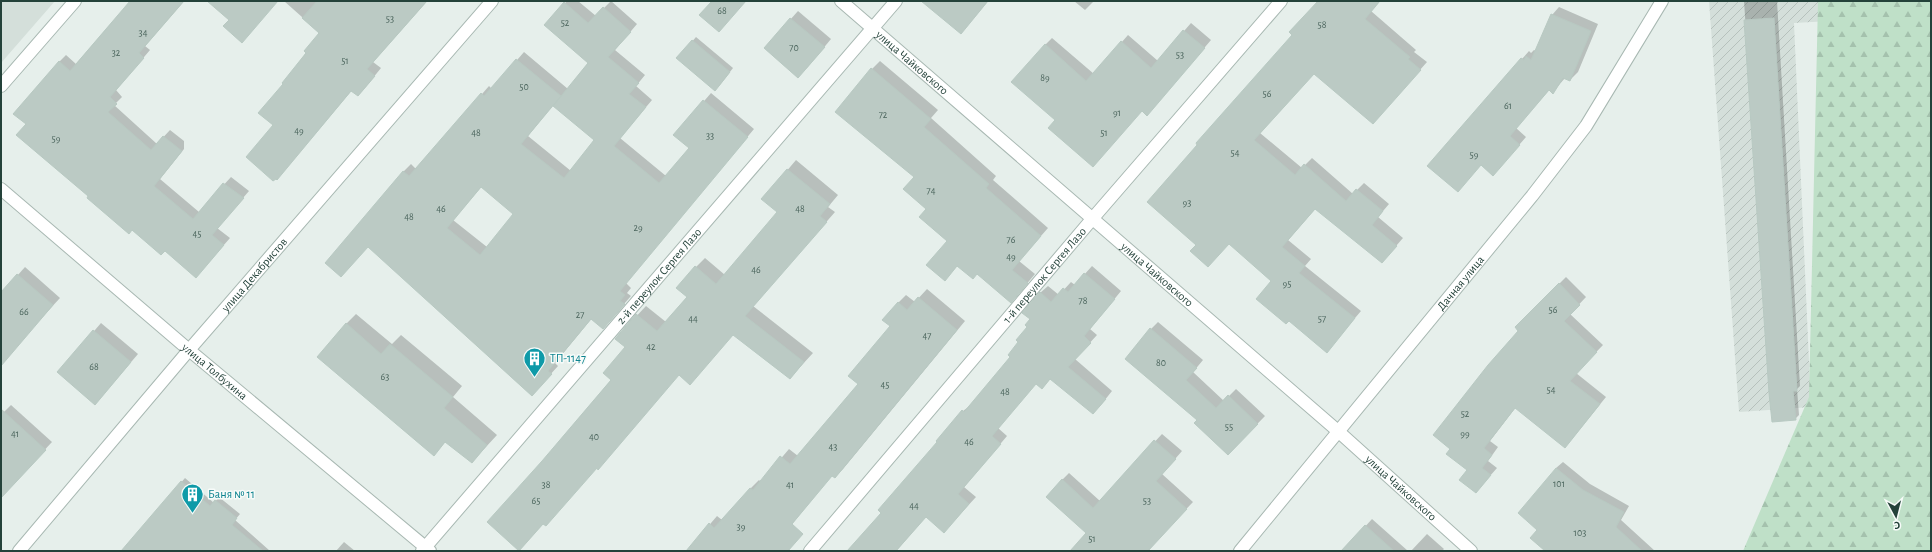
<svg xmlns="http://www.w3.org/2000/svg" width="1932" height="552" viewBox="0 0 1932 552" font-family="'Alegreya Sans',sans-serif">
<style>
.built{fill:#d4dfda}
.industrial{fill:url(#industrial-furrows)}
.forest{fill:url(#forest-firs)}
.shadow{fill:#0003;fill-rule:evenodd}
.building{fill:#bbcac4;stroke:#b8c9c2;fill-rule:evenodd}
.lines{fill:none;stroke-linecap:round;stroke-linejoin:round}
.minor-casing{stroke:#a8b8b2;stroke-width:14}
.minor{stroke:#fff;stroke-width:12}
.labels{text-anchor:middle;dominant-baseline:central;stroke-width:3;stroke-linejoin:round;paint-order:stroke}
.number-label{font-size:10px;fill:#4a645c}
.street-label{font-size:12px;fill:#24423a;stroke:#f7fbf9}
.culture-label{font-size:12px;fill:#0d838f;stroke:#f7fbf9;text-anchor:start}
</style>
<defs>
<pattern id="industrial-furrows" width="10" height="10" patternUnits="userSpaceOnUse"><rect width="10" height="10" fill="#d4dfda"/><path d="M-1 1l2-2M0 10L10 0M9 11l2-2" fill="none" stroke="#b6c1bc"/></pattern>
<pattern id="forest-firs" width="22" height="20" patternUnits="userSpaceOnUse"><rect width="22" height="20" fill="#bfe0c8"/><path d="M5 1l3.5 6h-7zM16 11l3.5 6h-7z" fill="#a4c1ad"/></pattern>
</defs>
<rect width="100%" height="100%" fill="#e6efeb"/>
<path class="built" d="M1,1h54l-54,62z"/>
<path class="industrial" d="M1709,1h120l1,20 -36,2 17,384 -72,5z"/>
<path class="forest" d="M1818,1h113v550h-188l66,-154z"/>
<g class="shadow">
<path d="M131,1h53l-39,45 5,4 -34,40 6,7 -8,8 43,39 13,-14 14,11v8l-24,30 39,33 32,-35 18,14 -32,37 13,10 -34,39 -31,-27 -33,-21 -42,-33 -63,-72 32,-62 7,-7 10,9z"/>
<path d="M284,1h143l-54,61 8,6 -17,21 -6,6 -6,-5 -69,82 -9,-47 10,-41 36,-51z"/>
<path d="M567,1h11l18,15 15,-15 26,23 -22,26 30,25 -9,11 16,14 -32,38 46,38 24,-28 -15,-13 36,-42 43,36 -128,154 5,5 -4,5 4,3 -28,32 -11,-10 -37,45 3,3 -19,21 -171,-141 -27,30 -15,-13 78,-92 7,-7 5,5 66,-75 7,-8 3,3 32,-37 44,37 21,-27 -43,-37zM553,105l42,35 -24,31 -43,-35zM482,186l33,28 -28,33 -34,-27z"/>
<path d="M942,1h46l-27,32z"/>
<path d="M1074,1h20l-9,9z"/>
<path d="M1319,1h61l-9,10 45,39 -2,2 13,10 -48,54 -65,-43 -54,60 42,35 10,-10 41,36 11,-11 25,21 -11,13 25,21 -21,24 -66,-54 -28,32 23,19 -6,7 56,45 -34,40 -55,-70 -43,-38 -32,2 96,-210z"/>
<path d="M1744,1h33l23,385 -3,3 2,26 -4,4 -25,-26z"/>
<path d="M1559,7l39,17 -20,48 -8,8 -5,-2 -12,14 -4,-2 -33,38 10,9 -26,30 22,-108 7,-8 2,2 3,-3 2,1 16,-36z"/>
<path d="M798,11l33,28 -25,30 -41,-21z"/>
<path d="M1191,23l20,17 -57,67 -12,3 -86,10 -11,-75 7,-7 42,36 34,-39 30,26z"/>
<path d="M696,37l37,31 -14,18 -41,-28z"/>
<path d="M880,61l58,49 -7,8 65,58 -3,4 55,48 -29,33 16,13 -16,19 -41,-20 -20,-8 -13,14 3,-38 -21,-32 -55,-140z"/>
<path d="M796,160l42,35 -10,12 7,5 -82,94 60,47 -23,25 -56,-44 -55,40 -160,176 24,-89 69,-82 15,-32 -11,-9 30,-32 20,16 22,-26 8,-29 9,-9 20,17 54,-63 -16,-13z"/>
<path d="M1092,266l29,25 -31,38 7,6 -22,24 37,32 -12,15 -49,-28 -9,10 -6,-5 -38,45 9,8 -43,51 12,10 -25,27 -25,-8 -29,34 1,1h-50l34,-38 81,-102 8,-6 40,-48 17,-30 12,-34 8,-7 11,9 12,-13 4,3z"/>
<path d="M25,267l35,31 -36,39 -23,-20v-23z"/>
<path d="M1566,277l20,20 -16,17 33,31 -27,28 30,24 -35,43 -55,-33 -26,34 8,6 -10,14 9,7 -15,17 -14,-15 52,-139 -4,-4z"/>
<path d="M927,289l38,32 -122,148 -8,8 -3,-2 -62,76h-83l30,-35 5,4 29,-32 8,-8 2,2 28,-33 9,7 61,-72 32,-58 7,-23 8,-8 9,7z"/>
<path d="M356,314l36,30 9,-9 61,51 -9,11 44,38 -25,27 -26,-21 -12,13 -88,-130z"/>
<path d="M1158,322l45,38 -10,12 31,29 12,-12 29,27 -37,38 -29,-34 -48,-91z"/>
<path d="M101,323l37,31 -36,42 -43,-24z"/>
<path d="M11,405l41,37 -41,44 -10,8v-79z"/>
<path d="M1162,434l20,17 -20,23 31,28 -47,49h-74l15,-19 -25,-52 7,-7 31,28z"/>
<path d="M1563,462l27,22 39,22 -8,14 34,31h-108l-8,-21 17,-62z"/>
<path d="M185,478l29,25 5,-6 21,17 -5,6 35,31h-148z"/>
<path d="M1372,519l36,32h-65z"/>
<path d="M1427,534l17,15 -2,2h-31z"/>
<path d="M344,542l11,9h-19z"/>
</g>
<g class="building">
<path d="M130,1h54l-45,52 5,5 -34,39 7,7 -9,8 43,38 12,-14 19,15 -28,35 39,33 30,-36 21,15 -32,37 12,10 -28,33 -31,-27 -4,4 -29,-25 -3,4 -42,-36 1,-2 -72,-61 10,-11 -13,-10 46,-53 11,10z"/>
<path d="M207,1h71l-36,42 -19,-17 6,-6z"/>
<path d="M317,1h110l-60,68 8,7 -17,20 -7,-5 -74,89 -1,-1 -3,2 -27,-24 27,-32 -15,-12 25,-29 -1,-1 24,-30 -2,-2 15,-18 -17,-15z"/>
<path d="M712,1h34l-27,31 -20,-17z"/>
<path d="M921,1h67l-27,33z"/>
<path d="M1318,1h62l-15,18 45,38 -2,2 13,11 -48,54 -59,-50 -60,66 41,35 9,-11 42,37 10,-12 27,22 -11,14 25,21 -15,17 -67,-54 -33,38 23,19 -6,7 56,45 -28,35 -38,-32 -3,3 -30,-25 15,-18 -42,-37 -21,23 -18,-16 6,-6 -49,-43 50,-57 -1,-2 96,-108 -3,-3z"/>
<path d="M564,2l24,21 15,-16 28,25 -23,25 31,26 -10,11 17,13 -32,39 45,37 30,-35 -16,-13 30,-35 45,37 -128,154 5,4 -5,6 5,3 -22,25 -12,-10 -43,52 4,3 -20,22 -164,-149 -27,30 -16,-14 78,-92 6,5 72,-83 3,3 32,-37 45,37 -40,48 43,34 30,-38 -41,-34 35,-43 -44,-38zM481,187l32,27 -33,41 -33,-27z"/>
<path d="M1551,14l40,17 -21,50 -7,-3 -10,16 -4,-4 -39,46 10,9 -27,31 -12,-11 -23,27 -31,-26 94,-108 3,2 2,-4 5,4z"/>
<path d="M790,18l35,29 -27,31 -34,-30z"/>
<path d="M1774,18l23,373h-4l3,29 -24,2 -3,-29 -25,-373z"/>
<path d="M1183,30l22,18 -58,68 -5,-5 -49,56 -45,-39 7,-8 -44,-38 34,-38 41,37 35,-40 30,27z"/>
<path d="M692,40l38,32 -15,19 -39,-33z"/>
<path d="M871,68l60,51 -7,8 65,57 -3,4 55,48 -29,34 16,13 -17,20 -34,-29 -4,5 -16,-13 -12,15 -19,-16 21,-24 -28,-24 7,-8 -23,-20 11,-12 -79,-65z"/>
<path d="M787,169l43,35 -10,12 7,6 -82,94 59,46 -14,17 -57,-44 -43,50 -11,-10 -81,95 -1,-2 -51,58 -3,-2 -24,27 -32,-29 55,-61 69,-81 -8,-7 22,-26 -10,-8 21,-25 21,17 30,-34 -11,-9 19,-22 21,18 61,-72 -16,-13z"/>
<path d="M1084,273l31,26 -31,37 7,7 -23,24 38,32 -13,15 -43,-35 -8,10 -6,-5 -44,52 9,8 -43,50 11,10 -25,29 -18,-16 -30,34h-49l34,-38 -3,-3 59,-68 -1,-1 26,-31 2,2 46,-55 -2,-2 10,-13 -2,-2 11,-13 -2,-2 5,-6 -8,-6 18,-21 11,10 12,-14 5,4z"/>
<path d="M17,274l36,31 -52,61v-74z"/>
<path d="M1559,283l21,22 -16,16 33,31 -27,29 30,23 -35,44 -50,-40 -31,40 8,7 -10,13 9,7 -15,18 -17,-13 8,-10 -21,-16 4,-5 -17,-14 55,-70 30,-34 -3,-4z"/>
<path d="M918,297l39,33 -122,148 -3,-2 -40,48 11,10 -15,17h-102l23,-28 5,5 36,-40 3,2 27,-34 10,8 68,-80 -10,-8 42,-50 -8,-6 16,-18 9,8z"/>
<path d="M346,323l35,31 9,-10 63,53 -9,11 43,37 -15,18 -27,-21 -11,14 -117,-99z"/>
<path d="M1150,328l47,40 -11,12 30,28 12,-13 30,29 -30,31 -34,-32 3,-3 -72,-61z"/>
<path d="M93,330l38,32 -36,43 -38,-33z"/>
<path d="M1,409l45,41 -45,48z"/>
<path d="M1154,440l22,19 -20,22 31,28 -39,42h-78l16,-18 -40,-36 16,-18 31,29z"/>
<path d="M1556,468l27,22 41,22 -8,15 26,24h-97l-15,-13 7,-8 -19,-17z"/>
<path d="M181,481l29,25 5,-6 22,18 -5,7 31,26h-142z"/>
<path d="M1365,525l29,26h-53z"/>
</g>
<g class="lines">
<defs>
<g id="minor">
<path id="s1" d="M841,1l498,431 132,119"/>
<path d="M1,86l74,-85"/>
<path id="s2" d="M1,189l188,161 241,201"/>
<path id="s3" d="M19,551l170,-201 303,-349"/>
<path id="s4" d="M422,551l474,-550"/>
<path id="s5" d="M810,551l283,-333 188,-217"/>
<path id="s6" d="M1240,551l292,-355 54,-70 76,-125"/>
</g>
</defs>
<use href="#minor" class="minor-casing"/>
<use href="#minor" class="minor"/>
</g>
<defs>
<symbol id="building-pin" viewBox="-11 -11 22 30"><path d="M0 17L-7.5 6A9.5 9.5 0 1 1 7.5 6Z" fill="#0f9aa8" stroke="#f7fbf9"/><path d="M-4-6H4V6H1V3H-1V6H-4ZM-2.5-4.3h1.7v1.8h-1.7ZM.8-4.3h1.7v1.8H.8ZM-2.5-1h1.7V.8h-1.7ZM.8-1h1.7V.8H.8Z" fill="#fff"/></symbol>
</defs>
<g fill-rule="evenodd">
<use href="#building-pin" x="522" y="346" width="25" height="34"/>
<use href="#building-pin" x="180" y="482" width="25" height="34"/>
</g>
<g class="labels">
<g class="number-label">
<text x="722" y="11">68</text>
<text x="390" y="19">53</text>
<text x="565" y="23">52</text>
<text x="1322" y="25">58</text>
<text x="143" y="33">34</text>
<text x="794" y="48">70</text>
<text x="116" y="53">32</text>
<text x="1180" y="55">53</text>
<text x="345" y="61">51</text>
<text x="1045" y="78">89</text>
<text x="524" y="87">50</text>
<text x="1267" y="94">56</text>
<text x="1508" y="106">61</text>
<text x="1117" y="113">91</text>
<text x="883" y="115">72</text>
<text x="299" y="131">49</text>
<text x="476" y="133">48</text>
<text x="1104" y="133">51</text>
<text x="710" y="136">33</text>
<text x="56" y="139">59</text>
<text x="1235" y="153">54</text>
<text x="1474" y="155">59</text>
<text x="931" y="191">74</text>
<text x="1187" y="203">93</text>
<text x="441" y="209">46</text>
<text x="800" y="209">48</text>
<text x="409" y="217">48</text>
<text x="638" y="228">29</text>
<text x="197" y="234">45</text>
<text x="1011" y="240">76</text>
<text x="1011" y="257">49</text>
<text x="756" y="270">46</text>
<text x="1287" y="284">95</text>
<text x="1083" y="301">78</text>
<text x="1553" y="310">56</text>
<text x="24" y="312">66</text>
<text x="580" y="315">27</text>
<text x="693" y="319">44</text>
<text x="1322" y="319">57</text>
<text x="927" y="336">47</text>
<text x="651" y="347">42</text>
<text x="1161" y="363">80</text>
<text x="94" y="367">68</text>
<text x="385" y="377">63</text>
<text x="885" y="385">45</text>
<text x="1551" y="390">54</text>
<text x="1005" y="392">48</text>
<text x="1465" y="414">52</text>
<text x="1229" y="427">55</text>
<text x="15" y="434">41</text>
<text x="1465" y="434">99</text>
<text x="594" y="437">40</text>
<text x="969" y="442">46</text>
<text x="833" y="447">43</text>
<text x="1559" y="484">101</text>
<text x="546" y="485">38</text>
<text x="790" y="485">41</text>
<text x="536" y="501">65</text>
<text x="1147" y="501">53</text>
<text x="914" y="506">44</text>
<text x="741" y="527">39</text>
<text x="1580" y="533">103</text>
<text x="1092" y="539">51</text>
</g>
<g class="street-label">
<text stroke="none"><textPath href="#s1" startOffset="94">улица Чайковского</textPath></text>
<text stroke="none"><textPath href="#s1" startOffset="418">улица Чайковского</textPath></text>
<text stroke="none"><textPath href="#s3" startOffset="363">улица Декабристов</textPath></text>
<text stroke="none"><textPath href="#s5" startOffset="362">1-й переулок Сергея Лазо</textPath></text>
<text stroke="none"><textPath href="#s4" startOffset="363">2-й переулок Сергея Лазо</textPath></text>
<text stroke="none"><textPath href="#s6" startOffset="347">Дачная улица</textPath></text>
<text stroke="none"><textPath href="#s2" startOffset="281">улица Толбухина</textPath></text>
<text stroke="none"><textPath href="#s1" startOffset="742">улица Чайковского</textPath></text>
</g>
<g class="culture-label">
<text x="550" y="358">ТП-1147</text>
<text x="208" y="494">Баня № 11</text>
</g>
</g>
<rect width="1932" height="552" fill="none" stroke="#24423a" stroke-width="4"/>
<g transform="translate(1896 516) rotate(173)" stroke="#f7fbf9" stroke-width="3" paint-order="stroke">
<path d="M0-3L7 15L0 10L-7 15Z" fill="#24423a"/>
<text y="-6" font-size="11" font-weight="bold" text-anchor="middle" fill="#24423a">С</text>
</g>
</svg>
